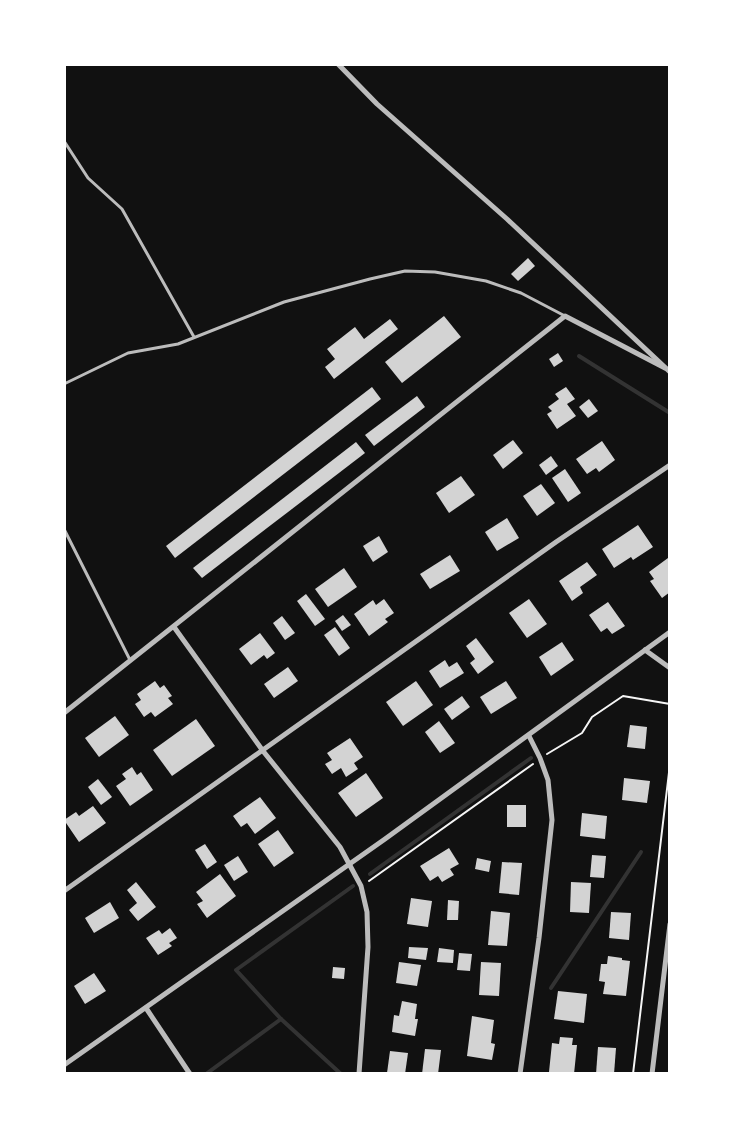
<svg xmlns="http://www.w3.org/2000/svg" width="734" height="1138" viewBox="0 0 734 1138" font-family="Barlow,sans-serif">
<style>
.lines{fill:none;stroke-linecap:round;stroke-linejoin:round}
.stream{stroke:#333;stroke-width:4}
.building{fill:#d3d3d3}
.path{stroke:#f5f5f5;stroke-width:2}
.service{stroke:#bcbcbc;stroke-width:3}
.minor{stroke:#bcbcbc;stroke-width:5}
</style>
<rect width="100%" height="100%" fill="#111"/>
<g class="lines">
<g class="stream">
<path d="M579,356l91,57"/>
<path d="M370,874l161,-116"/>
<path d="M551,988l90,-136"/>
<path d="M206,1074l75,-55"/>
<path d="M341,1074l-60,-55 -45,-49 117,-84"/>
</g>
</g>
<g class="building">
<path d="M528,258l7,8 -17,15 -7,-7z"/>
<path d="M444,316l17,21 -59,46 -17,-21z"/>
<path d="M390,319l8,10 -64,50 -9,-12 10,-8 -8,-10 28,-22 9,12z"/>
<path d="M558,353l5,8 -9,6 -5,-8z"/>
<path d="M372,387l9,12 -206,159 -9,-12z"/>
<path d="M566,387l9,12 -8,5 9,12 -19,13 -10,-15 5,-3 -4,-4 11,-8 -4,-5z"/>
<path d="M417,396l8,11 -51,39 -9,-11z"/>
<path d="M589,399l9,12 -10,7 -9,-11z"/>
<path d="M513,440l10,13 -20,16 -10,-14z"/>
<path d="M602,441l13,19 -16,12 -3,-4 -9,6 -11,-15z"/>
<path d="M356,442l9,11 -163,125 -9,-10z"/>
<path d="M551,456l7,10 -12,9 -7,-10z"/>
<path d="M565,469l16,24 -13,9 -16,-24z"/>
<path d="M461,476l14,19 -26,18 -13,-20z"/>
<path d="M541,484l14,19 -18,13 -14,-20z"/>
<path d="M507,518l12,20 -22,13 -12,-19z"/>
<path d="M638,525l15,22 -20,13 -2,-3 -17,11 -12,-19z"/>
<path d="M379,536l9,16 -15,10 -10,-16z"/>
<path d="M450,555l10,16 -30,18 -10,-15z"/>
<path d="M668,558l2,34 -8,6 -12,-17 4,-2 -5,-7z"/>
<path d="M587,562l10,13 -17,12 3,6 -11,8 -13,-20z"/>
<path d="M344,568l13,19 -29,20 -13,-18z"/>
<path d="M306,594l19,25 -10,7 -18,-25z"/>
<path d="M384,599l10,14 -9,6 3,3 -19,14 -15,-22 19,-14 3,5z"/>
<path d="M529,599l18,25 -20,14 -18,-25z"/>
<path d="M608,602l17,24 -13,8 -5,-6 -6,4 -12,-17z"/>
<path d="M343,615l8,10 -9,6 -7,-10z"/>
<path d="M282,616l13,17 -10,7 -12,-17z"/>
<path d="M335,627l15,21 -11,8 -15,-21z"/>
<path d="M260,633l15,20 -8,6 -3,-4 -13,10 -12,-16z"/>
<path d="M476,638l18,24 -16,12 -8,-11 5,-4 -9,-13z"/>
<path d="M562,642l12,18 -23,16 -12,-19z"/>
<path d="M445,660l4,7 8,-5 7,11 -24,15 -11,-17z"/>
<path d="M288,667l10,14 -24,17 -10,-14z"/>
<path d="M155,681l5,7 4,-3 8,11 -4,2 5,6 -18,13 -4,-5 -7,5 -9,-13 6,-4 -4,-6z"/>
<path d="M416,681l17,24 -30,21 -17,-24z"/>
<path d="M506,681l11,17 -26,16 -11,-17z"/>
<path d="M462,696l8,11 -18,13 -8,-11z"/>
<path d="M115,716l14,19 -30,22 -14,-19z"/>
<path d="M196,719l19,27 -43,30 -19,-26z"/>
<path d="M439,721l16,22 -15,10 -15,-21z"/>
<path d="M630,725l17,2 -2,22 -18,-2z"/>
<path d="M350,738l13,19 -9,6 4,6 -12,8 -5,-9 -9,6 -7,-10 7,-4 -5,-7z"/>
<path d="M132,767l5,8 4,-3 12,18 -23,16 -14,-20 10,-7 -4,-5z"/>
<path d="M366,773l17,25 -27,19 -18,-24z"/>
<path d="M624,778l26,3 -3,22 -25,-3z"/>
<path d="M98,779l14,18 -11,8 -13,-18z"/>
<path d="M260,797l16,21 -21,16 -8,-11 -6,4 -8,-11z"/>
<rect x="507" y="805" width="19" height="22"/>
<path d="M93,806l13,17 -27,19 -15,-22 12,-8 3,4z"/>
<path d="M582,813l25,3 -2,23 -25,-3z"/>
<path d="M278,830l16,23 -20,14 -16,-23z"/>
<path d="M205,844l12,18 -10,7 -12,-19z"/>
<path d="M449,848l10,16 -9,5 4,6 -12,7 -4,-6 -8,5 -10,-15z"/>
<path d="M592,855l14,1 -2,22 -14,-1z"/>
<path d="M238,856l10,16 -14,9 -10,-16z"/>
<path d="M477,858l14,3 -2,11 -14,-3z"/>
<path d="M502,862l20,1 -3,32 -20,-2z"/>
<path d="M220,874l16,22 -29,22 -10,-14 6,-3 -7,-9z"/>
<path d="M136,882l20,25 -18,14 -9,-11 8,-7 -10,-13z"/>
<path d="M571,882l20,1 -2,30 -19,-1z"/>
<path d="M411,898l21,3 -4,26 -21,-3z"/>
<path d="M448,900l11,1 -1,19h-11z"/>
<path d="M110,902l9,16 -25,15 -9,-15z"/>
<path d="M491,911l19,2 -3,33 -19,-1z"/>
<path d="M611,912l20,1 -2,27 -20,-2z"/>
<path d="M170,928l7,10 -8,5 3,3 -14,9 -12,-17 13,-8 3,4z"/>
<path d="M409,947l19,1 -2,12 -18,-2z"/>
<path d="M439,948l15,2 -1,13 -16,-1z"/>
<path d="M459,953l13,1 -2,17 -13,-1z"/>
<path d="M608,956l14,2v2l8,1 -4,35 -23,-2 2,-12 -6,-1 2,-17h6z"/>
<path d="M399,962l22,3 -4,21 -21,-3z"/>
<path d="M481,962l20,1 -2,33 -20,-1z"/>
<path d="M333,967l12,1 -1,11 -12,-1z"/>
<path d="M94,973l12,18 -21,13 -11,-18z"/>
<path d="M558,991l29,3 -3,29 -30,-4z"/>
<path d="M402,1001l15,3 -2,15h3l-3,17 -23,-4 2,-17 5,1z"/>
<path d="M472,1016l22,4 -3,23 4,1 -3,16 -25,-4z"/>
<path d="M560,1037l13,1 -1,7h5l-3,29 -25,-2 3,-29 7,1z"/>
<path d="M598,1047l18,1 -2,26h-18z"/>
<path d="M425,1049l16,1 -3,24h-16z"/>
<path d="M390,1051l18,2 -3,21 -18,-1z"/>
</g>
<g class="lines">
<g class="path">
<path d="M547,754l35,-21 10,-16 31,-21 47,8"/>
<path d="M369,881l164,-117"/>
<path d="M633,1074l37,-310"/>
</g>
<g class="service">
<path d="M64,141l24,37 34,31 72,128"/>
<path d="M64,384l64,-31 50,-9 106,-42 86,-23 35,-8 30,1 51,9 35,12 44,23"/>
<path d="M64,529l66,131"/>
</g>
<g class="minor">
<path d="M338,64l39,40 130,115 163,153"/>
<path d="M174,627l89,124 77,96 21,39 6,26 1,35 -9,127"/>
<path d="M645,650l25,18"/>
<path d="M64,713l501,-397 100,52"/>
<path d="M64,891l492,-349 114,-77"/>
<path d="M146,1008l44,66"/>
<path d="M64,1065l321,-226 285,-207"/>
<path d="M520,1074l19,-136 13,-118 -4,-40 -8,-22 -11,-22"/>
<path d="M652,1074l18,-150"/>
</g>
</g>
<rect width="734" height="1138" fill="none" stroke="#ffffff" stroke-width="132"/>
</svg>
